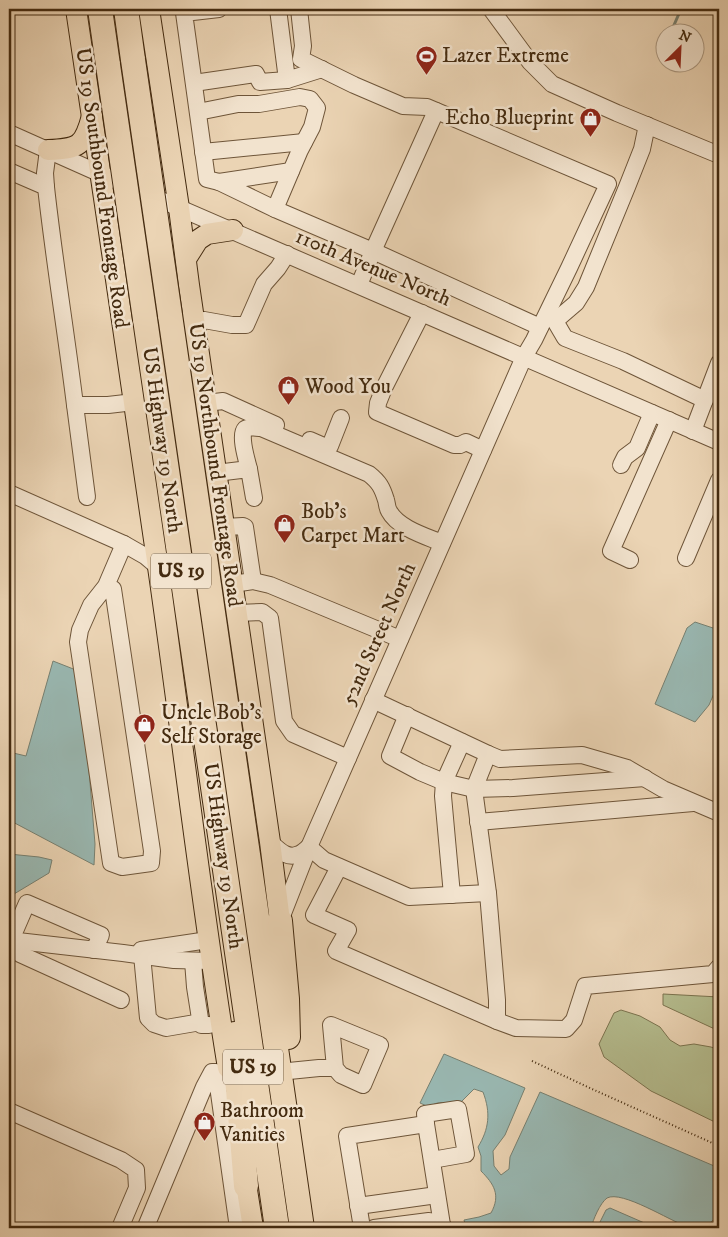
<svg xmlns="http://www.w3.org/2000/svg" width="728" height="1237" viewBox="0 0 728 1237" font-family="'IM FELL DW Pica',serif">
<style>
.green{fill:#b5bd8f;stroke:#7c7450}
.water{fill:#99b8b2;stroke:#778071}
.lines{fill:none;stroke-linecap:round;stroke-linejoin:round}
.stream{stroke:#778071;stroke-width:3}
.minor-casing{stroke:#6e5539;stroke-width:18}
.major-casing{stroke:#442b10;stroke-width:22}
.highway-casing{stroke:#442b10;stroke-width:26}
.path{stroke:#442b10;stroke-width:2;stroke-dasharray:1 2.5;stroke-linecap:butt}
.minor{stroke:#f2e3ce;stroke-width:16}
.major{stroke:#ebd4b4;stroke-width:20}
.highway{stroke:#ebd4b4;stroke-width:24}
.highway-bridge-casing{stroke:#442b10;stroke-width:26;stroke-linecap:butt}
.highway-bridge{stroke:#ebd4b4;stroke-width:24}
.labels{text-anchor:middle;dominant-baseline:central;stroke-width:5;stroke-linejoin:round;paint-order:stroke}
.shield{fill:#f2e3ce;stroke:#786249;stroke-width:1}
.shield-label{font-size:20px;font-weight:bold;fill:#442b10}
.poi-label{font-size:21px;fill:#442b10;stroke:#f2e3ce;text-anchor:start}
.street-label{font-size:21px;fill:#442b10;stroke:#f2e3ce}
</style>
<rect width="100%" height="100%" fill="#ebd4b4"/>
<filter id="stains"><feTurbulence type="fractalNoise" baseFrequency=".004" numOctaves="4"/><feColorMatrix values="0 0 0 0 .2 0 0 0 0 .09 0 0 0 0 .02 0 0 0 .5 -.17"/></filter>
<radialGradient id="worn" r=".72"><stop offset=".6" stop-color="#630" stop-opacity="0"/><stop offset="1" stop-color="#630" stop-opacity=".3"/></radialGradient>
<g class="green">
<path d="M663,994l56,3v34l-56,-26z"/>
<path d="M621,1010l19,6 20,11 10,13 10,6 14,-2 17,3 8,3v74l-68,-33 -47,-34 -5,-13 15,-31z"/>
</g>
<g class="water">
<path d="M695,622l24,8v52l-10,23 -14,17 -40,-18 32,-76z"/>
<path d="M53,661l28,11 14,172 -1,21 -85,-45v-68l17,4z"/>
<path d="M9,854l30,3 13,3 -3,13 -40,24z"/>
<path d="M444,1054l81,34 -20,47 -12,16 1,15 7,9 8,-6 1,-12 30,-65 179,76v46c-3,4 -13,13 -18,14 -4,2 -11,-1 -15,-2 -16,-5 -64,-36 -79,-28 -7,5 -14,22 -16,30h-125l-2,-8 15,-3 12,-4c10,-18 3,-29 -10,-42v-15l-3,-9c11,-18 13,-34 5,-55l-9,-3 -18,18c-11,-5 -16,-7 -27,0l-9,-4z"/>
<path d="M610,1208l39,17 1,3h-53l9,-18z"/>
</g>
<g class="lines">
<g class="stream">
<path d="M671,32l10,-23"/>
<path d="M660,58l6,-13"/>
</g>
<defs>
<g id="minor">
<path d="M219,9l-35,4 23,166 12,3 58,28 96,41 63,-140"/>
<path d="M278,9l9,71 35,-11"/>
<path d="M491,9l39,53 22,22 65,29 102,42"/>
<path d="M194,83l62,-9 4,8 27,-2"/>
<path d="M198,112l40,-8h21l41,-7 10,2 7,9 -5,19 -12,23 -25,59"/>
<path d="M647,125l-5,24 -15,38 -41,100 -10,16 -21,18 10,17 58,23 82,39"/>
<path d="M9,133l92,41 618,268"/>
<path d="M203,152l101,-10"/>
<path d="M9,171l37,16c8,73 20,145 29,218h33l26,-3"/>
<path d="M219,182l72,-11"/>
<path d="M46,187l-1,-14 3,-23"/>
<path d="M359,285l14,-34 167,76"/>
<path d="M422,313l-38,75 -6,15 -1,9 77,33h6l6,-3 17,8"/>
<path d="M194,322l10,-2 28,5h14l18,-41 14,-16 9,-14"/>
<path d="M206,403l17,-2 53,24"/>
<path d="M75,405l12,92"/>
<path d="M693,431l26,-68"/>
<path d="M310,440l16,7 4,-1 11,-28"/>
<path d="M621,465l4,-8 12,-9 15,-35"/>
<path d="M249,469c-2,-8 -10,-34 -4,-40 4,-3 11,-1 16,-1l108,46c10,8 13,13 17,26 1,3 1,8 3,11 9,17 36,25 53,32"/>
<path d="M216,473l33,-4 5,29"/>
<path d="M9,493l115,51 21,12 13,11"/>
<path d="M224,527l19,-1 2,1 8,54"/>
<path d="M686,558l33,-78"/>
<path d="M630,560l-19,-9 58,-131"/>
<path d="M233,584l20,-3 17,4 130,54"/>
<path d="M106,586l7,3 39,262 -1,12 -29,4 -11,-4 -33,-221 2,-12 11,-25 15,-19 18,-42"/>
<path d="M237,613l25,-1 8,6 14,103 9,13 55,24"/>
<path d="M407,715l-17,41 30,16 24,10 30,7 39,-1 132,-10"/>
<path d="M488,754l12,5 82,-4 45,13 36,21 56,24"/>
<path d="M478,822l215,-19"/>
<path d="M270,842c8,7 17,18 29,12 3,-1 7,-5 10,-7"/>
<path d="M309,847l15,13 85,37 79,-4 -14,-104 14,-35 -115,-54"/>
<path d="M339,867l-25,48 34,15 -12,21 161,70"/>
<path d="M488,893l9,107v21l19,7 50,1 8,-9 11,-34 128,-12 6,-7"/>
<path d="M452,895l-9,-99 1,-14 18,-40"/>
<path d="M280,921l29,-74 215,-490 10,-17 35,-72 39,-84 -181,-77 -24,-1 -49,-21 -53,-26 2,-13 -4,-37"/>
<path d="M9,940l114,13 51,7 37,1"/>
<path d="M94,950l7,-15 -74,-32 -16,37 9,14 101,46"/>
<path d="M141,950l67,-10"/>
<path d="M142,955l6,63 6,6 12,4 35,-6"/>
<path d="M193,961l2,26 6,38h8"/>
<path d="M289,1071l30,-3h16l6,7 22,10 17,-40 -49,-20 4,43"/>
<path d="M9,1111l112,49 15,10 1,18 -17,40"/>
<path d="M426,1124l-1,-10 33,-5 8,45 -34,6"/>
<path d="M358,1206l79,-11"/>
<path d="M147,1224l57,-137 8,-15h4l22,156"/>
<path d="M362,1228l-15,-92 79,-12 16,101"/>
<path d="M374,1228l55,-7 13,4 2,3"/>
</g>
<g id="major">
<path d="M76,9c27,186 56,372 82,558 24,167 43,335 70,501"/>
<path d="M149,9l30,199 10,77 81,557 10,79"/>
<path d="M48,150c31,-1 36,-4 44,-34"/>
<path d="M186,259l12,-19 9,-6 26,-4"/>
<path d="M244,1171l9,57"/>
</g>
<g id="highway">
<path d="M100,9l8,56"/>
<path d="M126,9l7,51"/>
<path d="M170,315l132,913"/>
<path d="M145,319l132,909"/>
<path d="M280,921l7,78 1,38"/>
<path d="M235,1034l1,31 10,121"/>
</g>
</defs>
<use href="#minor" class="minor-casing"/>
<use href="#major" class="major-casing"/>
<use href="#highway" class="highway-casing"/>
<path class="path" d="M532,1061l60,28 127,57"/>
<use href="#minor" class="minor"/>
<use href="#major" class="major"/>
<use href="#highway" class="highway"/>
<defs>
<g id="highway-bridge">
<path d="M133,60l37,255"/>
<path d="M108,65l37,254"/>
</g>
</defs>
<use href="#highway-bridge" class="highway-bridge-casing"/>
<use href="#highway-bridge" class="highway-bridge"/>
</g>
<defs>
<symbol id="stadium-pin" viewBox="-11 -11 22 30"><path d="M0 17L-7.5 6A9.5 9.5 0 1 1 7.5 6Z" fill="#8f2418" stroke="#f2e3ce"/><path d="M0-5a6.5 5 0 1 0 0 10a6.5 5 0 1 0 0-10ZM-3.5-1.8h7v3.6h-7Z" fill="#fff"/></symbol>
<symbol id="shop-pin" viewBox="-11 -11 22 30"><path d="M0 17L-7.5 6A9.5 9.5 0 1 1 7.5 6Z" fill="#8f2418" stroke="#f2e3ce"/><path d="M-5-2.5h2.3a2.7 3.5 0 0 1 5.4 0H5L5.5 6h-11ZM-1.5-2.5h3a1.5 2.3 0 0 0-3 0Z" fill="#fff"/></symbol>
</defs>
<g fill-rule="evenodd">
<use href="#stadium-pin" x="414" y="44" width="25" height="34"/>
<use href="#shop-pin" x="578" y="106" width="25" height="34"/>
<use href="#shop-pin" x="276" y="374" width="25" height="34"/>
<use href="#shop-pin" x="272" y="512" width="25" height="34"/>
<use href="#shop-pin" x="132" y="712" width="25" height="34"/>
<use href="#shop-pin" x="192" y="1110" width="25" height="34"/>
</g>
<g class="labels">
<g class="shield">
<rect x="151" y="553.5" width="60" height="35" rx="4"/>
<rect x="223" y="1049.5" width="60" height="35" rx="4"/>
</g>
<g class="shield-label">
<text x="181" y="571">US 19</text>
<text x="253" y="1067">US 19</text>
</g>
<g class="poi-label">
<text x="442" y="56">Lazer Extreme</text>
<text x="574" y="118" text-anchor="end">Echo Blueprint</text>
<text x="305" y="387">Wood You</text>
<text x="301" y="512">Bob's<tspan x="301" dy="24">Carpet Mart</tspan></text>
<text x="161" y="713">Uncle Bob's<tspan x="161" dy="24">Self Storage</tspan></text>
<text x="220" y="1111">Bathroom<tspan x="220" dy="24">Vanities</tspan></text>
</g>
<g class="street-label">
<text transform="translate(102 188) rotate(82)">US 19 Southbound Frontage Road</text>
<text transform="translate(373 268) rotate(23)">110th Avenue North</text>
<text transform="translate(162 440) rotate(82)">US Highway 19 North</text>
<text transform="translate(215 465) rotate(82)">US 19 Northbound Frontage Road</text>
<text transform="translate(379 634) rotate(-66)">52nd Street North</text>
<text transform="translate(223 856) rotate(82)">US Highway 19 North</text>
</g>
</g>
<rect width="728" height="1237" fill="none" stroke="#ebd4b4" stroke-width="30"/>
<rect x="10" y="10" width="708" height="1217" fill="none" stroke="#442b10" stroke-width="2.5"/>
<rect x="15" y="15" width="698" height="1207" fill="none" stroke="#442b10"/>
<g transform="translate(680 48) rotate(24)"><circle r="24" fill="#f2e3ce" stroke="#ac9982"/>
<path d="M0-4L9 19L0 12L-9 19Z" fill="#8f2418"/>
<text y="-8" font-size="14" font-weight="bold" text-anchor="middle" fill="#442b10">N</text>
</g>
<rect width="100%" height="100%" filter="url(#stains)"/>
<rect width="100%" height="100%" fill="url(#worn)"/>
</svg>
